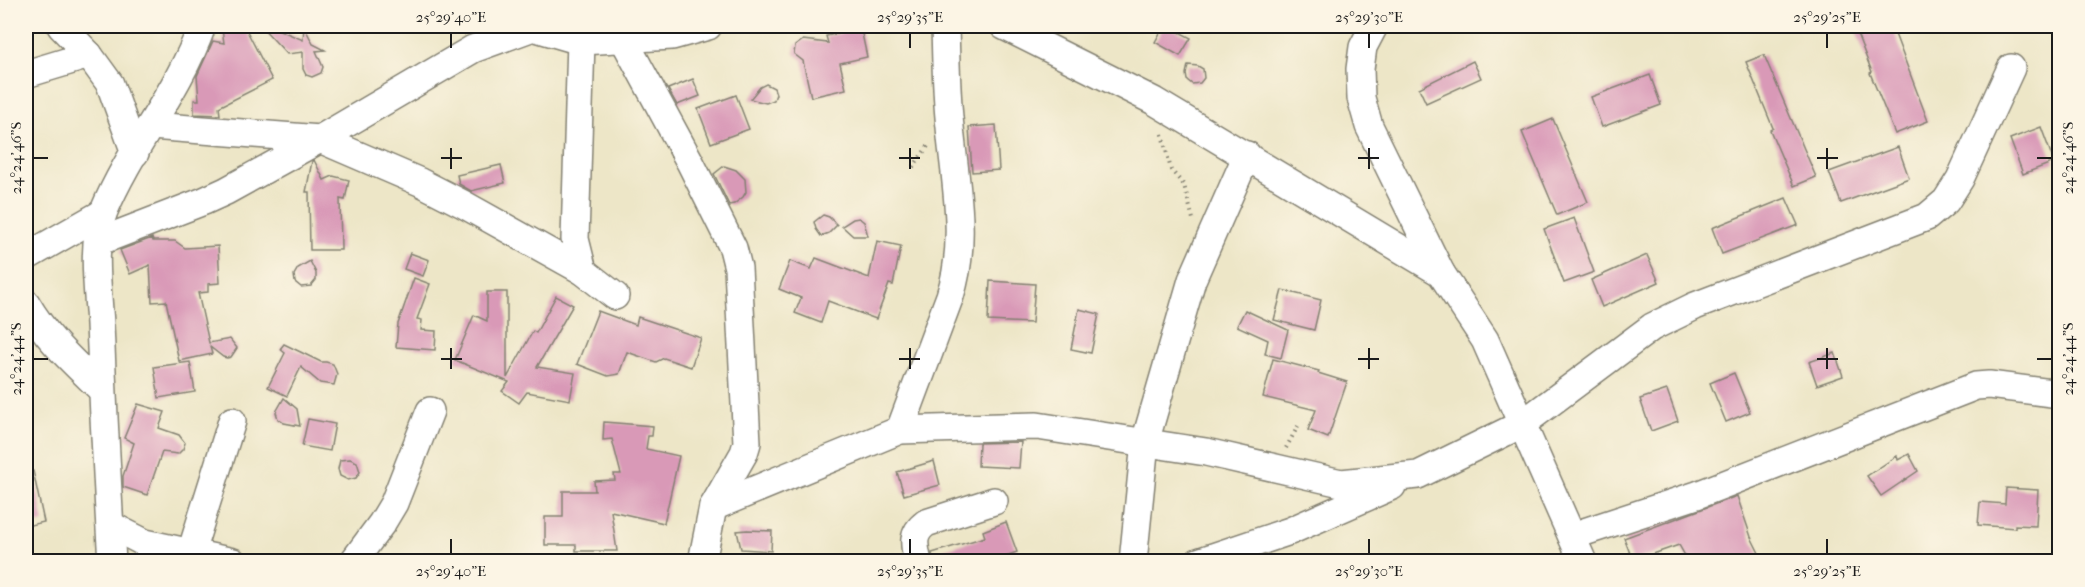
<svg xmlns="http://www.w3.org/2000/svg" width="2085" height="587" viewBox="0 0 2085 587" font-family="'IM FELL French Canon',serif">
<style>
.building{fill:#d999b7}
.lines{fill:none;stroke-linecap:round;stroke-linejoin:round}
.minor-casing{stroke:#848172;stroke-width:30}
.path{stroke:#848172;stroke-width:4;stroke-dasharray:1.5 4.5;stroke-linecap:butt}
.minor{stroke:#fff;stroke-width:27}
.ticks{fill:none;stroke:#1c1c1c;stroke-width:2}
.neatline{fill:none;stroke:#1c1c1c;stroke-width:2}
.ticks-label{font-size:15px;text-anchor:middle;fill:#1c1c1c}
</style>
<rect width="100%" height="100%" fill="#fcf5e5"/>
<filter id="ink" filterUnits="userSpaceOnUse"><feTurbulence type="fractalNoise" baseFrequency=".0167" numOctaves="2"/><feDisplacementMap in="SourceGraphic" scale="12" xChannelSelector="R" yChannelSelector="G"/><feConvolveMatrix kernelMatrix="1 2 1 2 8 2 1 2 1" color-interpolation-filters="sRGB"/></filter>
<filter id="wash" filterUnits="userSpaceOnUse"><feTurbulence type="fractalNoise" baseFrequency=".008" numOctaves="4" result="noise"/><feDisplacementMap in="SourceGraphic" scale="24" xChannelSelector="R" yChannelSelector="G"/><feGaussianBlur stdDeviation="1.35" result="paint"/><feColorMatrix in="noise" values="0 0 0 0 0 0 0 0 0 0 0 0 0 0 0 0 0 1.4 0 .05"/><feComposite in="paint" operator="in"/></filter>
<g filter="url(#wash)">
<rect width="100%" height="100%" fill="#ede6c7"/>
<g id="blocks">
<g class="building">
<path d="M261,26h9l33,14 1,-14 9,18 12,6 -9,1 7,16 -2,6 -9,4 -6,-2 -3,-6v-17l-16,2z"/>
<path d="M1164,26h4l23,12 -11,18 -25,-14z"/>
<path d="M1854,26h38l36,95 -33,13 -25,-61 2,-1z"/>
<path d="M245,27l27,53 -53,27 1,8 -26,-1v-14h5l-2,-24 16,-35 11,2 -2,-14z"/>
<path d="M861,29l6,28 -27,6 6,26 -35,8 -8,-36 -9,-7 1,-8 8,-6 25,3 -2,-7z"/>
<path d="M1764,55l52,122 -22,9 -24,-56 3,-2 -27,-66z"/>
<path d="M1473,61l8,17 -55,25 -7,-15z"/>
<path d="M1188,65l10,1 5,3 1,9 -4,5 -8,1 -5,-4 -1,-6z"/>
<path d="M1650,75l11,30 -59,22 -11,-30z"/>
<path d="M693,79l7,17 -23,9 -9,-16z"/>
<path d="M766,84l8,4 2,6 -2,6 -8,3 -16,-4 10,-12z"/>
<path d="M736,95l13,34 -38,14 -13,-34z"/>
<path d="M1553,119l35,83 -31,13 -35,-83z"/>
<path d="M996,125l3,45 -27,2 -3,-45z"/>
<path d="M2041,127l13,35 -31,12 -13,-35z"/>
<path d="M1898,147l11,31 -68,25 -12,-31z"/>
<path d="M314,160l10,20 9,-4 16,4 -4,20 -5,-1 1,51h-31l-1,-58h-3l6,-31z"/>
<path d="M501,165l4,18 -34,8 -12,-7 -2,-9z"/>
<path d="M724,166l12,4 9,9 1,13 -3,5 -9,7 -5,1 -15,-31z"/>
<path d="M1786,198l12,27 -76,29 -10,-26z"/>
<path d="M823,215l6,2 8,8 -8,8 -8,3 -5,-7 -2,-7z"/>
<path d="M859,218l5,4 4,14h-15l-11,-10 11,-7z"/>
<path d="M1574,218l20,54 -30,11 -20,-54z"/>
<path d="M152,238l1,3h22l10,7 33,-2 2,37 -12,1v8l-10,1 11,50 21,-4 7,9 -6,9 -4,1 -4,-1 -13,-10 2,7 -33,7 -13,-60 -14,1 -2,-37 -20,9 -10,-24z"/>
<path d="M877,241l24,5 -8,39 -4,-1 -13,35 -48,-18 -7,22 -26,-10 6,-15 -22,-9 11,-28 21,8 5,-11 53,20z"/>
<path d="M410,253l19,7 -6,16 -19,-7z"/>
<path d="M1647,255l12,27 -57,25 -11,-27z"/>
<path d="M310,261l6,12v7l-5,6 -10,1 -6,-5 -1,-7 4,-7z"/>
<path d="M414,278l16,6 -13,35 5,1 -1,10 15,1 -1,19 -39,-3 2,-23z"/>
<path d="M990,281l45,3 -3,39 -44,-2z"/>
<path d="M1282,290l39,10 -7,30 -40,-10z"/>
<path d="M487,292h20v86l26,-47 3,2 20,-37 17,9 -36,62 38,6 -5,27 -43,-8 -8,11 -17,-12 7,-9 -54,-22 19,-45 13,6z"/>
<path d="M1079,309l20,5 -8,39 -20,-4z"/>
<path d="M1245,310l43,20 -7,28 -16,-4 3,-14 -31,-14z"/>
<path d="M598,311l38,14 2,-8 63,21 -10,29 -27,-9 -8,4 -29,-10 -8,22 -11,2 -31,-12z"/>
<path d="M284,344l37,18h5l7,2 4,10 -3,11 -14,-2 -19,-16 -14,29 -19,-9 17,-34 -5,-4z"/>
<path d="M1835,353l8,23 -26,9 -8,-23z"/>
<path d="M1273,359l46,12 -1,2 29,9 -19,56 -20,-8 8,-20 -53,-13z"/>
<path d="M190,362l5,30 -36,6 -5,-31z"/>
<path d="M1734,373l16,39 -24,10 -16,-39z"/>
<path d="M1667,390l11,31 -27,10 -11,-32z"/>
<path d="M284,398l13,11 3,17 -16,-3 -6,-4 -2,-7z"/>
<path d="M138,404l27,8 -6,16 20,7 6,8 -2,6 -5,5 -16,-2 -15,43 -24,-8v-11l11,-33 -10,-5z"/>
<path d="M308,419l27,5 -5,27 -28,-5z"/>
<path d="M604,422l49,4 -1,10h-4l-2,13 33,7 -15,67 -53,-12 6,40h-41v-6h-31v-28h18v-26h32l-1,-10 21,-1 -1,-6h7l-9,-35 -9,1z"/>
<path d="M1021,442l-2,26 -41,-2 1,-23z"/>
<path d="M1909,454l9,17 -37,25 -14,-20 30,-20 1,4z"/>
<path d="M350,459l7,3 3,10 -4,6 -8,2 -8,-4 -2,-7 2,-9z"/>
<path d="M934,461l6,24 -36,10 -7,-23z"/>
<path d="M33,471l11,51 -18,4v-54z"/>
<path d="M2006,488l32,2 -2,36 -21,-1v3l-37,-3 2,-23 25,2z"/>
<path d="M1737,496l14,41 12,24h-75l-9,-16 -46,16 -9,-23z"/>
<path d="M1006,522l11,30 -26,9h-58l-1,-8 53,-16 -2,-6z"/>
<path d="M747,530l25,1 -1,20 -30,-2 -4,-18z"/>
</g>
</g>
</g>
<g filter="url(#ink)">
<use href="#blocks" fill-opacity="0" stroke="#848172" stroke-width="1.5"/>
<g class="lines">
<defs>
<g id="minor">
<path d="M61,26l28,29 21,29 25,69"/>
<path d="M1004,26l150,75 287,172 44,67 98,222"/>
<path d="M1374,26l-11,21 -3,22 1,29 8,28 72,147"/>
<path d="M533,27l48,14 91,-5 36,-10"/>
<path d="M624,40l66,122 43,86 5,20 9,175 -3,10 -31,54 -11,55"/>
<path d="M581,41l-6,198 8,32"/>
<path d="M26,74l63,-19"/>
<path d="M151,126l169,13 100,43 43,22 120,67 32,25"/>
<path d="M98,242l106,-41 22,-10 94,-52 153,-90 63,-23"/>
<path d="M26,257l77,-44"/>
<path d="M26,303c21,36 46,58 76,87"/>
<path d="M900,430l50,-134c18,-55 5,-113 0,-169 -4,-34 -4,-68 -5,-101"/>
<path d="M713,507l187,-77 137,-4 169,26 135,31 77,-8 104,-51 130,-97 43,-21 232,-89 19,-16 14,-22 51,-111"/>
<path d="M110,525l35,18 88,19"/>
<path d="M1572,536l125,-41 279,-109 13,-1 71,9"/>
<path d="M112,562c-5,-80 -9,-159 -12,-238 -2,-33 -9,-82 4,-113 27,-65 74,-118 98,-185"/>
<path d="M188,562l44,-141"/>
<path d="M353,562l29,-39 12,-20 36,-92"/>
<path d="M918,562c-4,-17 -7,-28 8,-39l68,-22"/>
<path d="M1133,562l12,-120 47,-162 55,-125"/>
<path d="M1198,562l92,-31 102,-45"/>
</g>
</defs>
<use href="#minor" class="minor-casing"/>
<g class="path">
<path d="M1162,134l9,36 13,15 9,34"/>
<path d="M913,167l15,-21"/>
<path d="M1286,448l12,-22"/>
</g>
<use href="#minor" class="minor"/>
</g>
</g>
<path class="ticks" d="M451,33v15M910,33v15M1369,33v15M1827,33v15M451,148v21M910,148v21M1369,148v21M1827,148v21M33,158h15M441,158h21M899,158h21M1358,158h21M1817,158h21M2037,158h15M451,348v21M910,348v21M1369,348v21M1827,348v21M33,359h15M441,359h21M899,359h21M1358,359h21M1817,359h21M2037,359h15M451,539v15M910,539v15M1369,539v15M1827,539v15"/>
<rect width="2085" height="587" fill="none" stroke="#fcf5e5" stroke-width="66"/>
<rect x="33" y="33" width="2019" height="521" class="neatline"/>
<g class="ticks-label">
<text x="451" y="22">25°29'40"E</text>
<text x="910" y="22">25°29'35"E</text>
<text x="1369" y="22">25°29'30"E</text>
<text x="1827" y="22">25°29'25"E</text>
<text transform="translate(2068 158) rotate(-90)" y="5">24°24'46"S</text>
<text transform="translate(16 158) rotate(-90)" y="5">24°24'46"S</text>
<text transform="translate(2068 359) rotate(-90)" y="5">24°24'44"S</text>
<text transform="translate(16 359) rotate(-90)" y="5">24°24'44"S</text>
<text x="451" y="576">25°29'40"E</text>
<text x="910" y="576">25°29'35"E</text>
<text x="1369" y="576">25°29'30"E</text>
<text x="1827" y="576">25°29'25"E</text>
</g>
</svg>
